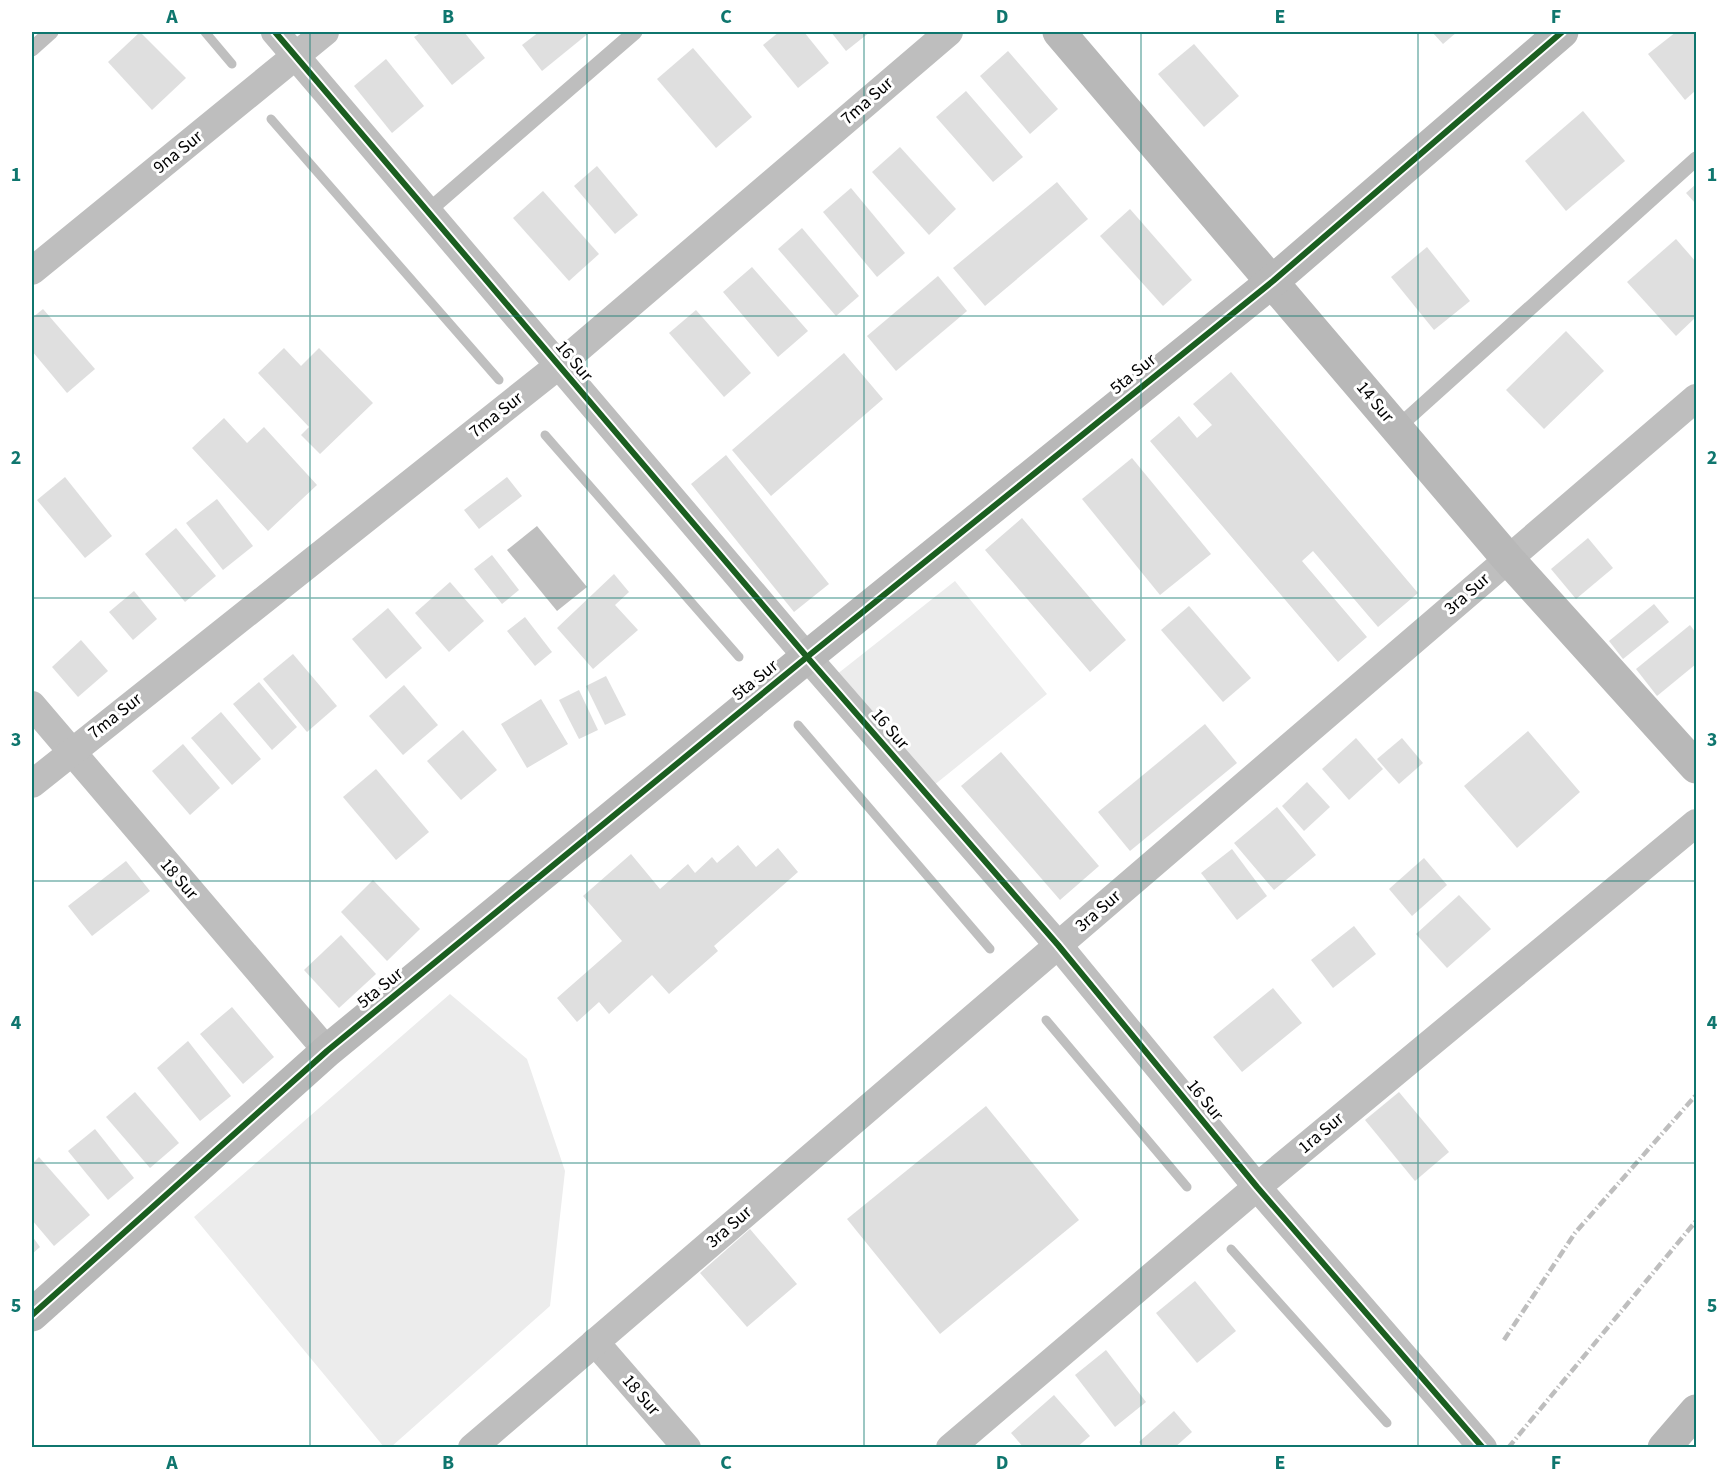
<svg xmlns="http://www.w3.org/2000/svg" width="1728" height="1479" viewBox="0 0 1728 1479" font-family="'Source Sans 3',sans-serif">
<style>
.green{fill:#ececec}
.water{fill:#bfbfbf}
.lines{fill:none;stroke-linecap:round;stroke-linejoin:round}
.stream{stroke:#bfbfbf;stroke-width:9}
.building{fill:#dfdfdf}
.lane{stroke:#bebebe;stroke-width:15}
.street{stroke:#bebebe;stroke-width:28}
.secondary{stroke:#b8b8b8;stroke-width:33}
.rail{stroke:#bebebe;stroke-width:4.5;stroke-dasharray:9 3 1.5 3;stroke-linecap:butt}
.cycleway-casing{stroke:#fff;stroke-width:10}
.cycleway{stroke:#1b5e20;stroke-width:6}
.grid{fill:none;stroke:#0f766e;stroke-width:1.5;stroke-opacity:0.55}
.labels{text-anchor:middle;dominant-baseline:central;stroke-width:6;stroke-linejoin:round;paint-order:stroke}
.street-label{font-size:18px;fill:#000;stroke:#fff}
.neatline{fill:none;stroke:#0f766e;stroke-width:2}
.grid-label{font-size:20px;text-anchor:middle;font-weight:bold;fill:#0f766e}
</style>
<rect width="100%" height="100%" fill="#fff"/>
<g class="green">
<path d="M955,581l92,113 -114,92 -97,-111z"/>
<path d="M450,994l77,65 38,112 -15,135 -159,141h-7l-190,-230z"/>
</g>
<path class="water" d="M537,526l50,61 -30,24 -50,-61z"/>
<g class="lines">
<g class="stream">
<path d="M205,32l27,32"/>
<path d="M271,119l228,261"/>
<path d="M545,435l194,222"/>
<path d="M798,725l192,224"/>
<path d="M1046,1020l141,167"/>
<path d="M1231,1249l156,174"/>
</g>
</g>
<g class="building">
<path d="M140,32l46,46 -34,32 -44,-48z"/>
<path d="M422,32h42l21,26 -33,27 -38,-48z"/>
<path d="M539,32h51l-48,39 -20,-26z"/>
<path d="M779,32h25l25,31 -31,25 -35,-43z"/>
<path d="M831,32h39l-24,19z"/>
<path d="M1432,32h25l-14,12z"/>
<path d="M1676,32h20v58l-11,10 -37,-46z"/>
<path d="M1194,44l45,52 -35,31 -46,-53z"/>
<path d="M693,48l59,69 -36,31 -59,-69z"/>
<path d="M1008,51l50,58 -28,25 -50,-58z"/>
<path d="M386,59l38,47 -32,27 -38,-47z"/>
<path d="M966,91l57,66 -30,25 -57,-65z"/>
<path d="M1583,111l42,50 -59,50 -41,-50z"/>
<path d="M900,147l56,62 -27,26 -57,-63z"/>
<path d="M597,166l41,49 -23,19 -41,-48z"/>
<path d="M1057,182l31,37 -103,87 -32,-38z"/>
<path d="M1696,184v20l-10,-11z"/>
<path d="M851,188l54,65 -28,24 -54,-65z"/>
<path d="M543,191l56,63 -30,27 -56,-63z"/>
<path d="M1130,209l62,71 -29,26 -63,-70z"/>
<path d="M802,228l57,68 -23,20 -58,-67z"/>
<path d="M1676,239l20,23v55l-20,19 -49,-54z"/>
<path d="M1427,247l43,54 -36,29 -43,-53z"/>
<path d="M752,267l56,64 -30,26 -55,-65z"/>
<path d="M938,276l29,35 -71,60 -29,-35z"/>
<path d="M43,309l52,60 -28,24 -35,-42v-33z"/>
<path d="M696,310l55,63 -27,24 -55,-64z"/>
<path d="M1566,331l38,40 -60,58 -38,-39z"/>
<path d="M284,348l17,18 18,-18 54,55 -53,51 -19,-19 8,-8 -51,-54z"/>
<path d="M844,353l39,46 -112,97 -39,-46z"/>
<path d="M1231,372l187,221 -40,34 -65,-76 -11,10 65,76 -29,25 -188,-221 29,-25 18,22 15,-13 -19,-21z"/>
<path d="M224,418l23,25 17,-16 53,58 -49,46 -76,-83z"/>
<path d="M726,455l103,129 -35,28 -103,-128z"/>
<path d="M1132,458l79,96 -51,41 -78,-96z"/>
<path d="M65,477l47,59 -27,22 -48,-58z"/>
<path d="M507,477l15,19 -43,33 -15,-19z"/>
<path d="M217,499l36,47 -30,24 -37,-47z"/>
<path d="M1022,518l104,122 -36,32 -105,-122z"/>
<path d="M176,528l40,48 -31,26 -40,-48z"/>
<path d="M1588,538l25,30 -37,31 -25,-30z"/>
<path d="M492,555l27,35 -17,14 -28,-35z"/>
<path d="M614,574l15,18 -14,13 23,25 -45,39 -36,-41z"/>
<path d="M450,582l34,39 -35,31 -34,-39z"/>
<path d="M134,591l23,28 -24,21 -24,-28z"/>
<path d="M1654,604l15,18 -46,37 -14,-18z"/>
<path d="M1189,606l62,72 -28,24 -62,-72z"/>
<path d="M388,608l34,40 -36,31 -34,-40z"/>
<path d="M525,617l27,35 -17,14 -28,-35z"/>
<path d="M1690,625l6,8v31l-39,32 -21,-27z"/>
<path d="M81,640l27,31 -30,26 -26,-30z"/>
<path d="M293,654l44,52 -30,26 -44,-53z"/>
<path d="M606,676l20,39 -21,10 -19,-39z"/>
<path d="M259,682l38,45 -25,23 -39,-46z"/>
<path d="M404,685l34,40 -35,30 -34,-39z"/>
<path d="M579,690l19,40 -19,9 -20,-39z"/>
<path d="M541,699l27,45 -41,24 -26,-44z"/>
<path d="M221,712l40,47 -29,26 -41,-47z"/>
<path d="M1205,724l32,39 -107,88 -32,-39z"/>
<path d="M463,730l34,40 -36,30 -34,-39z"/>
<path d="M1528,731l52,61 -63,56 -53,-62z"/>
<path d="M1356,738l27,31 -34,31 -27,-31z"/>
<path d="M1402,738l21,25 -24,21 -22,-25z"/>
<path d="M183,744l37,44 -30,27 -38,-44z"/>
<path d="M1001,752l98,114 -39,34 -99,-114z"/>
<path d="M376,769l53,63 -33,28 -53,-63z"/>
<path d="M1307,782l23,25 -26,24 -22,-25z"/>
<path d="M1277,807l39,48 -42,35 -40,-47z"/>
<path d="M738,845l18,22 22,-19 20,24 -84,74 4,5 -49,43 -17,-19 -43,39 -10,-12 -22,20 -20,-24 65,-57 -39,-45 48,-42 29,35 28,-25 7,9 17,-16 5,6z"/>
<path d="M1232,849l35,47 -30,24 -36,-47z"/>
<path d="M1424,858l23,27 -35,31 -23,-27z"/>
<path d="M126,861l24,30 -58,45 -24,-30z"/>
<path d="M373,880l47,49 -33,32 -46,-49z"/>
<path d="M1459,895l32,34 -44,39 -31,-34z"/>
<path d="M1354,926l22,28 -43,34 -22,-28z"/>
<path d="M341,935l35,39 -37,34 -35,-38z"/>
<path d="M1273,988l29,35 -60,49 -29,-35z"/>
<path d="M232,1007l42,50 -31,27 -43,-50z"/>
<path d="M188,1041l43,55 -31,25 -43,-53z"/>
<path d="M135,1092l44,51 -29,25 -44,-51z"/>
<path d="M1399,1092l50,60 -34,29 -50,-61z"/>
<path d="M986,1106l93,114 -139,114 -93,-115z"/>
<path d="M95,1129l39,49 -26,22 -40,-49z"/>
<path d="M39,1157l51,58 -36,31 -22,-26v-56z"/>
<path d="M750,1229l47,55 -50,43 -47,-54z"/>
<path d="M32,1236l8,11 -8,7z"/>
<path d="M1195,1281l41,50 -39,32 -41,-50z"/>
<path d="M1106,1350l40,52 -31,25 -40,-52z"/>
<path d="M1054,1395l36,41 -14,12h-52l-13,-15z"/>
<path d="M1174,1411l18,21 -18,16h-30l-5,-6z"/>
</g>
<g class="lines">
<g class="lane">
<path d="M32,49l19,-17"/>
<path d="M427,212l208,-180"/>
<path d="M1397,428l299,-269"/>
</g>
<g class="street">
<path d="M275,32l532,625 251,288 199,242 226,261"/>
<path d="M32,271l293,-239"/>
<path d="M32,705l295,346"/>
<path d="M32,784l526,-418 391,-334"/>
<path d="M595,1342l92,106"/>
<path d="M472,1448l1224,-1050"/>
<path d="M950,1448l307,-261 439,-364"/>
</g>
<g class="secondary">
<path d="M1059,32l449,527 188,208"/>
<path d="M32,1315l295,-264 480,-394 466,-376 289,-249"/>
<path d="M1664,1448l32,-37"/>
</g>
<g class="rail">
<path d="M1504,1340l71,-107 121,-138"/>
<path d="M1508,1448l188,-227"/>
</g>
<defs>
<g id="cycleway">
<path d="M275,32l532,625 251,288 199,242 226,261"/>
<path d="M32,1315l295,-264 480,-394 466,-376 289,-249"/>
</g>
</defs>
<use href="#cycleway" class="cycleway-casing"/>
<use href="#cycleway" class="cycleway"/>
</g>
<path class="grid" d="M310,32v1416M587,32v1416M864,32v1416M1141,32v1416M1418,32v1416M32,316h1664M32,598h1664M32,881h1664M32,1163h1664"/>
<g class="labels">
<g class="street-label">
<text transform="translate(867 101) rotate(-41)">7ma Sur</text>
<text transform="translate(178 152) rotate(-39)">9na Sur</text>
<text transform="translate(574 361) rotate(50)">16 Sur</text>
<text transform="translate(1133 374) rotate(-39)">5ta Sur</text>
<text transform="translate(1375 402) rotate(50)">14 Sur</text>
<text transform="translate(496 415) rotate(-38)">7ma Sur</text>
<text transform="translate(1467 594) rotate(-41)">3ra Sur</text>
<text transform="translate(755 680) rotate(-39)">5ta Sur</text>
<text transform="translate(115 716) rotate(-38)">7ma Sur</text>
<text transform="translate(890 729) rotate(49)">16 Sur</text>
<text transform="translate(179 879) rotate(49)">18 Sur</text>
<text transform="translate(1098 911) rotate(-41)">3ra Sur</text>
<text transform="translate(380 988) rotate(-39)">5ta Sur</text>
<text transform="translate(1205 1100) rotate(51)">16 Sur</text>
<text transform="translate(1321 1133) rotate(-40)">1ra Sur</text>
<text transform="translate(729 1227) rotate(-41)">3ra Sur</text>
<text transform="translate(641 1395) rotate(49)">18 Sur</text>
</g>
</g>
<rect width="1728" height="1479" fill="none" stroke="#ffffff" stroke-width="66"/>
<rect x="33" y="33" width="1662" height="1413" class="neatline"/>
<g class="grid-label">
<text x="172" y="23">A</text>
<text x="448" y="23">B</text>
<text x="726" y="23">C</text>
<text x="1002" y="23">D</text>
<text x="1280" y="23">E</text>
<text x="1556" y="23">F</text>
<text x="16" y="181">1</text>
<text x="1712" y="181">1</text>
<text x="16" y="464">2</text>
<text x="1712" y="464">2</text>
<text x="16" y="746">3</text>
<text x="1712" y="746">3</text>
<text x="16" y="1029">4</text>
<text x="1712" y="1029">4</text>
<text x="16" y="1312">5</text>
<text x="1712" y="1312">5</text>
<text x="172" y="1469">A</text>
<text x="448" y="1469">B</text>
<text x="726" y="1469">C</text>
<text x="1002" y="1469">D</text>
<text x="1280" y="1469">E</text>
<text x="1556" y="1469">F</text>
</g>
</svg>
